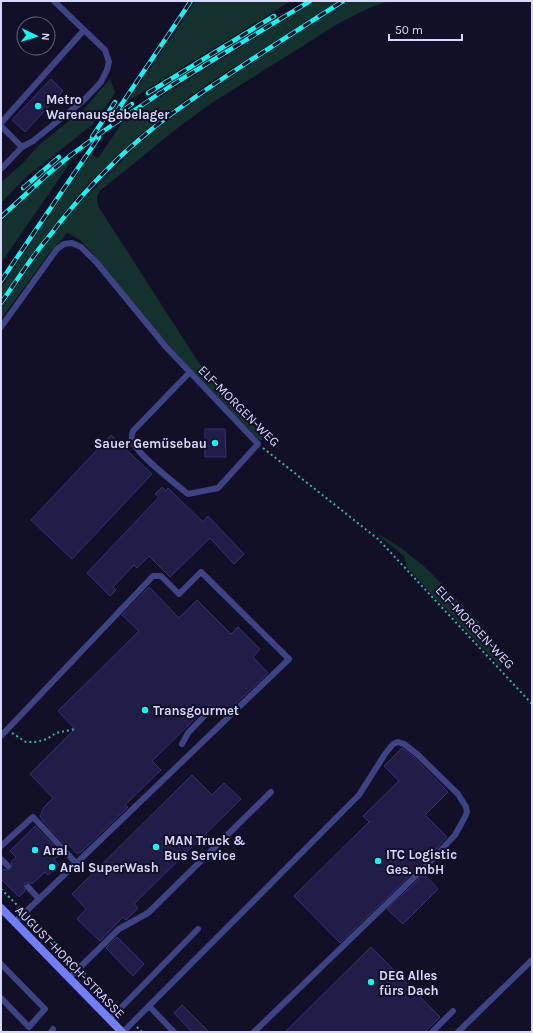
<svg xmlns="http://www.w3.org/2000/svg" width="533" height="1033" viewBox="0 0 533 1033" font-family="Karla,sans-serif">
<style>
.green{fill:#14312d}
.building{fill:#201d48;stroke:#353073}
.lines{fill:none;stroke-linecap:round;stroke-linejoin:round}
.path{stroke:#33b79f;stroke-width:2;stroke-dasharray:2 3;stroke-linecap:butt}
.service{stroke:#3d4385;stroke-width:6}
.secondary{stroke:#717ffb;stroke-width:8}
.rail-casing{stroke:#09f9f4;stroke-width:4.5}
.rail{stroke:#121027;stroke-width:3;stroke-dasharray:9;stroke-linecap:butt}
.poi-dot{fill:#09f9f4;stroke:#121027;stroke-width:1.5}
.labels{text-anchor:middle;dominant-baseline:central;stroke-width:4;stroke-linejoin:round;paint-order:stroke}
.poi-label{font-size:13px;font-weight:bold;fill:#d8d8fe;stroke:#121027;text-anchor:start}
.street-label{font-size:13px;fill:#d8d8fe;stroke:#121027}
</style>
<rect width="100%" height="100%" fill="#121027"/>
<g class="green">
<path d="M196,1h95l-163,100 5,-7z"/>
<path d="M315,1h24l-127,80 -26,18 -34,26 -18,15 -45,43 -14,16 -32,41 -42,59v-11l90,-134 7,4 26,-38z"/>
<path d="M349,1h40l-20,7 -28,14 -131,82 -35,26 -75,61 -3,5 1,10 101,157 65,75 -4,3 -19,-19 -38,-39 -46,-50 -65,-80 -12,-13 -13,-7 -5,6 -12,13 -49,67v-11l50,-71 27,-32 63,-63 25,-20 34,-24 67,-45z"/>
<path d="M110,79l5,14 -23,32 -67,53 -24,25v-21l21,-18 17,-19 45,-36z"/>
<path d="M72,160l-71,103v-41l36,-36 29,-24 2,1z"/>
<path d="M378,535l4,1 19,12 26,21 55,56 24,37 -6,4 -87,-92 -6,-7 -3,-11z"/>
</g>
<g class="building">
<path d="M51,79l12,12 -38,41 -13,-12z"/>
<path d="M205,429h20l1,28h-21z"/>
<path d="M111,435l41,39 -80,85 -41,-39z"/>
<path d="M162,487l4,4 2,-3 35,34 5,-6 36,38 -10,10 -24,-26 -40,39 -21,-21 -12,12 -3,-3 -21,22 3,3 -6,6 -23,-23 72,-76 -4,-3z"/>
<path d="M149,587l30,31 18,-18 34,34 7,-7 22,22 -7,8 15,16 -46,44 -8,-7 -1,-3 -4,-2 -57,56 9,9 -36,35 3,2 -47,45 -4,2 -8,-9 -2,2 -25,-27v-1l-2,-3 4,-9 9,-9 -23,-24 45,-45 -17,-18 81,-80 -17,-16z"/>
<path d="M402,748l12,9 34,35 -23,23 22,22 -22,24 -85,82 -46,-47 75,-74 -6,-6 36,-35 -15,-15z"/>
<path d="M192,775l20,20 12,-12 17,16 -107,105 4,4 -12,12 -3,-3 -23,24 -23,-22 9,-10 -14,-15z"/>
<path d="M35,826l26,27 -7,7 5,5 -11,10 -3,-3 -13,12 -3,-1h-4l-1,5 1,3 -6,6 -18,-18v-7l3,-3 3,1 4,-1 1,-4 -1,-3 5,-5 -6,-6z"/>
<path d="M424,874l14,15 -35,35 -16,-15z"/>
<path d="M117,937l27,27 -11,12 -27,-28z"/>
<path d="M371,947l69,70 -15,15h-140z"/>
<path d="M182,1005l27,27h-17l-18,-19z"/>
</g>
<g class="lines">
<g class="path">
<path d="M263,448l115,91 154,165"/>
<path d="M12,733l14,9h10l11,-3 9,-6 19,-4"/>
<path d="M1,889l18,18"/>
<path d="M29,917l45,45"/>
<path d="M84,973l30,31"/>
<path d="M137,1027l5,5"/>
</g>
<g class="service">
<path d="M1,123l83,-93"/>
<path d="M1,126l21,21"/>
<path d="M1,169l21,-22 11,-6 51,-41 17,-18 6,-12 2,-8 -4,-12 -51,-49"/>
<path d="M1,327l56,-78 7,-5 8,-1 9,4 16,16 69,84 92,97 -40,44 -30,6c-11,-9 -53,-41 -56,-54 -1,-3 0,-6 1,-9l56,-58"/>
<path d="M1,736l152,-160h8l18,18 22,-22 88,87 -274,263"/>
<path d="M182,744l6,-11 22,-23"/>
<path d="M1,846l32,-29 43,46"/>
<path d="M1,859l7,7"/>
<path d="M28,887l11,12"/>
<path d="M1,964l44,45 -16,18 -28,-29"/>
<path d="M69,978l50,-49 29,-16 123,-121"/>
<path d="M149,1006l25,26"/>
<path d="M110,1019l88,-90"/>
<path d="M51,1032l2,-3"/>
<path d="M123,1032l236,-237 26,-41 8,-10 5,-2 6,2 13,10 41,40 8,13 1,5 -2,5 -10,18 -27,29 -174,168"/>
<path d="M432,1032l21,-21"/>
<path d="M458,1032l74,-72"/>
</g>
<path class="secondary" d="M1,908l121,124"/>
<defs>
<g id="rail">
<path d="M148,93l126,-77"/>
<path d="M115,114l76,-113"/>
<path d="M109,120l23,-16"/>
<path d="M92,137l23,-35"/>
<path d="M23,188l36,-31"/>
<path d="M1,217l48,-44 22,-18 34,-25 67,-45 138,-84"/>
<path d="M1,281l98,-144"/>
<path d="M1,303c15,-21 29,-44 46,-64 30,-40 65,-78 105,-110 32,-26 67,-48 102,-71 30,-19 59,-38 89,-57"/>
</g>
</defs>
<use href="#rail" class="rail-casing"/>
<use href="#rail" class="rail"/>
</g>
<g class="poi-dot">
<circle cx="38" cy="106" r="4"/>
<circle cx="215" cy="443" r="4"/>
<circle cx="145" cy="710" r="4"/>
<circle cx="156" cy="847" r="4"/>
<circle cx="35" cy="850" r="4"/>
<circle cx="378" cy="861" r="4"/>
<circle cx="52" cy="867" r="4"/>
<circle cx="371" cy="982" r="4"/>
</g>
<g class="labels">
<g class="poi-label">
<text x="46" y="99">Metro<tspan x="46" dy="15">Warenausgabelager</tspan></text>
<text x="207" y="443" text-anchor="end">Sauer Gemüsebau</text>
<text x="153" y="710">Transgourmet</text>
<text x="164" y="840">MAN Truck &amp;<tspan x="164" dy="15">Bus Service</tspan></text>
<text x="43" y="850">Aral</text>
<text x="386" y="854">ITC Logistic<tspan x="386" dy="15">Ges. mbH</tspan></text>
<text x="60" y="867">Aral SuperWash</text>
<text x="379" y="975">DEG Alles<tspan x="379" dy="15">fürs Dach</tspan></text>
</g>
<g class="street-label">
<text transform="translate(239 406) rotate(45)">ELF-MORGEN-WEG</text>
<text transform="translate(475 627) rotate(47)">ELF-MORGEN-WEG</text>
<text transform="translate(70 962) rotate(46)">AUGUST-HORCH-STRASSE</text>
</g>
</g>
<rect width="533" height="1033" fill="none" stroke="#d8d8fe" stroke-width="4"/>
<g transform="translate(36 36) rotate(94)"><circle r="19" fill="#121027" stroke="#61607d"/>
<path d="M0-3L7 15L0 10L-7 15Z" fill="#09f9f4"/>
<text y="-6" font-size="11" font-weight="bold" text-anchor="middle" fill="#d8d8fe">N</text>
</g>
<path d="M389 34v6h73v-6" fill="none" stroke="#d8d8fe" stroke-width="2"/>
<text x="395" y="34" font-size="12" fill="#d8d8fe" stroke="#121027" stroke-width="3" paint-order="stroke">50 m</text>
</svg>
